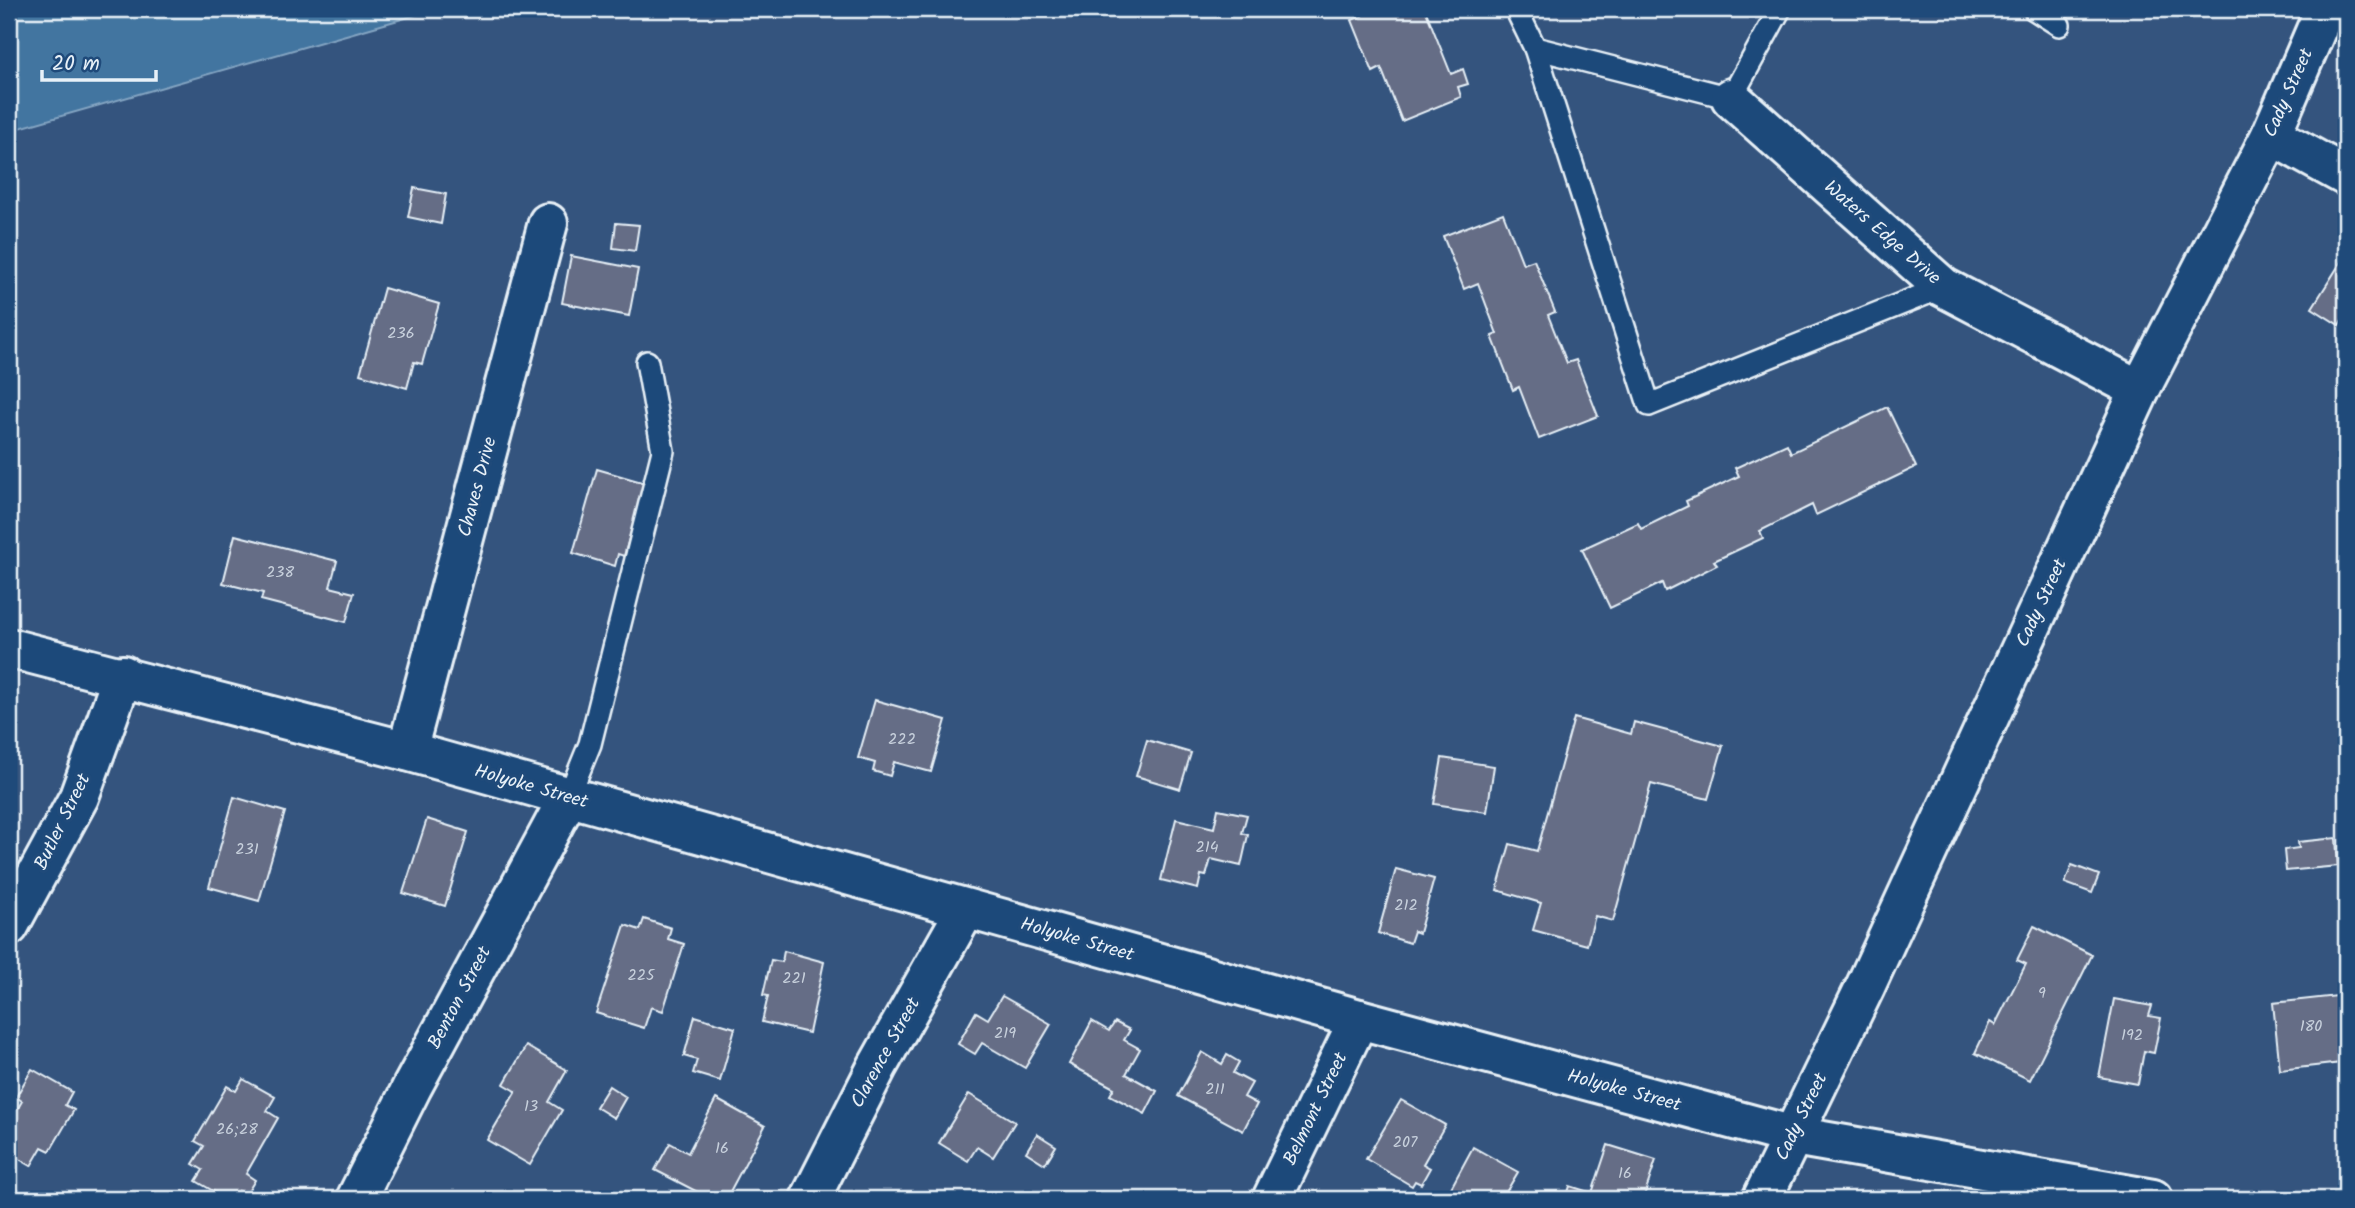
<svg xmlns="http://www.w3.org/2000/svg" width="2355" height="1208" viewBox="0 0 2355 1208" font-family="Kalam,sans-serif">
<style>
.water{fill:#4374a0;stroke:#85a6c3;stroke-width:2}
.building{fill:#656d86;stroke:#e8f1f8;stroke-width:2}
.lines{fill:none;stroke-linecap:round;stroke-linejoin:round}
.lane-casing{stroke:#e8f1f8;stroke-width:26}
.street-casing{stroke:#e8f1f8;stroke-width:44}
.secondary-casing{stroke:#e8f1f8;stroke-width:44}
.lane{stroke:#1f4a7a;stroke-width:21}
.street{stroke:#1f4a7a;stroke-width:38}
.secondary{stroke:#1f4a7a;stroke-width:38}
.labels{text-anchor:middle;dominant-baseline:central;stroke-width:7;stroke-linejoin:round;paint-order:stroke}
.number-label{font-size:16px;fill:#c7d0dc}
.street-label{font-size:19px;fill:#e8f1f8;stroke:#1f4a7a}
</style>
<rect width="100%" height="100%" fill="#34547e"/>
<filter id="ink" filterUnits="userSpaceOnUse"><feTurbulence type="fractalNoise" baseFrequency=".0143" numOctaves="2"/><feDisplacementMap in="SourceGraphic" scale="14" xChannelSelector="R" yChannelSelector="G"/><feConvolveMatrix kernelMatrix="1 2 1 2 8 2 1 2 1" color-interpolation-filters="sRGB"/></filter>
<g filter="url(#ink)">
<path class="water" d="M9,9h428l-428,122z"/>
<g class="building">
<path d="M1359,9h66l26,65 12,-5 5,15 -10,3 3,10 -59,24 -21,-53 -8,4 -21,-52 10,-4z"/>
<path d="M414,188l32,6 -5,30 -33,-7z"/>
<path d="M1503,213l20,51 11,-4 21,52 -7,3 19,48 9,-3 22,56 -59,23 -20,-52 -6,3 -21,-54 5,-2 -19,-51 -14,6 -21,-53z"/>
<path d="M616,223l23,2 -4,26 -22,-3z"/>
<path d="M2346,254v69l-4,-3 -3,5 -27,-17z"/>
<path d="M571,256l67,13 -9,47 -67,-13z"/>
<path d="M384,288l55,16 -17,60 -8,-2 -7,26 -47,-14z"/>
<path d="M1887,407l29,60 -100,48 -4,-10 -52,26 3,7 -49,23 3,4 -52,26 -3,-8 -52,25 -28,-59 56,-26 3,6 47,-23 -2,-5 53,-25 -4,-8 52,-24 4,9z"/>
<path d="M597,469l48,14 -21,73 -6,-2 -3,12 -42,-13z"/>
<path d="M235,535l102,26 -7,26 24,6 -8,29 -85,-22 2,-7 -40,-10z"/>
<path d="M875,700l71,20 -15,52 -37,-10 -4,14 -17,-5 2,-8 -17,-5z"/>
<path d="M1574,718l57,16 3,-12 89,24 -15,53 -57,-15 -38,137 -18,-5 -8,29 -54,-15 8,-27 -44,-13 13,-46 27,7z"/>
<path d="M1147,740l44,13 -11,36 -44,-13z"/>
<path d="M1442,758l52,8 -7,46 -53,-8z"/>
<path d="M234,797l51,15 -26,89 -50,-14z"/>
<path d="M1218,809l29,6 -5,18 6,2 -7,31 -30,-7 -5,17 -5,-1 -3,14 -37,-9 15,-61 38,9z"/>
<path d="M427,819l41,13 -23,74 -42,-13z"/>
<path d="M2336,838l2,28 -52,5 -2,-21 15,-2 -1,-6z"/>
<path d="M2072,865l27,10 -7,18 -27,-10z"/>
<path d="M1396,869l38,10 -15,54 -5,-2 -4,12 -32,-10z"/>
<path d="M644,919l27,9 -3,11 16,5 -21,67 -12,-4 -7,21 -48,-15 29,-88 15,5z"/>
<path d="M2034,926l58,29 -62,125 -55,-27 15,-31 5,3 31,-61 -9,-4z"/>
<path d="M784,951l40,11 -15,71 -47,-11 6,-26 -5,-1 8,-35 11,2z"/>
<path d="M2346,995v54l-6,1 1,13 -61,7 -7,-67z"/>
<path d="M1002,996l49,28 -26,44 -43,-25 -7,11 -17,-10 18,-32 12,7z"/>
<path d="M2114,999l38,7 -3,10 12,2 -7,35 -10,-2 -6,33 -39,-7z"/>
<path d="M695,1016l40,12 -15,53 -27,-8 4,-13 -13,-4z"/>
<path d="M1092,1021l17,10 6,-9 15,8 -6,10 16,9 -14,25 31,17 -12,23 -35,-19 4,-7 -45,-24z"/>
<path d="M526,1046l41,24 -18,32 13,8 -32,55 -43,-25 29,-49 -12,-7z"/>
<path d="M1202,1052l20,12 5,-9 12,7 -6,11 19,10 -8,14 13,7 -14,27 -65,-35z"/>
<path d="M32,1069l40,23 -7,13 9,5 -24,41 -8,-4 -11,19 -22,-13v-41l5,3 8,-14 -6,-4z"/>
<path d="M243,1079l32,18 -8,14 11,7 -32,56 9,6 -9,15 -7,-4 -4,8h-8l-31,-18 7,-11 -10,-6 11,-18 -9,-5 32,-55 9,5z"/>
<path d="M609,1086l17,11 -12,21 -18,-11z"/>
<path d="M969,1094l46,28 -22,35 -16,-10 -9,14 -29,-18z"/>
<path d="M716,1099l49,27 -39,73h-15l-56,-29 15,-27 18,10z"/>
<path d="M1401,1100l44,25 -22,39 7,4 -9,16 -6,-3 -3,5 -46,-27z"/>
<path d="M1037,1134l19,12 -11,18 -19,-12z"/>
<path d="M1608,1145l48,15 -13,39h-77l4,-13 22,7z"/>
<path d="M1473,1147l45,25 -16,27h-57z"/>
</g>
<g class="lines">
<defs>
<g id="lane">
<path d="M1516,9l19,39 196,50 49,-89"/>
<path d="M2034,9l25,16"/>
<path d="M1535,48l114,357 294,-118"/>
<path d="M568,798l22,-54 73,-293 -16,-89"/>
</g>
<g id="street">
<path d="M1731,98l212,189 197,103"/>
<path d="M2271,135l75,41"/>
<path d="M407,751l141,-528"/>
<path d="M9,926l70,-129 44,-122"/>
<path d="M1794,1136l359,63"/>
<path d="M356,1199l56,-112 156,-289"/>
<path d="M810,1199l67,-132 89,-158"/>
<path d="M1272,1199l87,-180"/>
</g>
<g id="secondary">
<path d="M9,648l398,103 952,268 435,117"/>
<path d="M1762,1199l103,-212 275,-597 131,-255 54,-126"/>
</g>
</defs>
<use href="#lane" class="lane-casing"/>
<use href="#street" class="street-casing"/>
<use href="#secondary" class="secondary-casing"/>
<use href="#lane" class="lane"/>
<use href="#street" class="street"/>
<use href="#secondary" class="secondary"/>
</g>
</g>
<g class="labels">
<g class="number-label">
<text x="401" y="333">236</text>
<text x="280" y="572">238</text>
<text x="902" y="739">222</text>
<text x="1207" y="847">214</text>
<text x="247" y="849">231</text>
<text x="1406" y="905">212</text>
<text x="641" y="975">225</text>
<text x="794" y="978">221</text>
<text x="2042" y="993">9</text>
<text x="2311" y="1026">180</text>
<text x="1005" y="1033">219</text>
<text x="2132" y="1035">192</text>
<text x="1215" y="1089">211</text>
<text x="531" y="1106">13</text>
<text x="237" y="1129">26;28</text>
<text x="1405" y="1142">207</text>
<text x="722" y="1148">16</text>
<text x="1625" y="1173">16</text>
</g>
<g class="street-label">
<text transform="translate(2289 93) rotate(-66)">Cady Street</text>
<text transform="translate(1882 233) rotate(41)">Waters Edge Drive</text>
<text transform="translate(478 487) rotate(-75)">Chaves Drive</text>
<text transform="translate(2042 603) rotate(-65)">Cady Street</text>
<text transform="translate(531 787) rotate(16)">Holyoke Street</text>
<text transform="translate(63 822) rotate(-64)">Butler Street</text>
<text transform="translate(1077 940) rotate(16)">Holyoke Street</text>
<text transform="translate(460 998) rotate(-62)">Benton Street</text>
<text transform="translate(886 1053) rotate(-61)">Clarence Street</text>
<text transform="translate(1624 1091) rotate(15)">Holyoke Street</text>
<text transform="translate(1316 1109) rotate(-64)">Belmont Street</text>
<text transform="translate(1802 1117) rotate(-64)">Cady Street</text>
</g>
</g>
<rect width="2355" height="1208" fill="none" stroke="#1f4a7a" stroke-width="35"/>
<rect x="18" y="18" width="2320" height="1173" fill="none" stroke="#e8f1f8" stroke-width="2.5" filter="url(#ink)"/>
<path d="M42 70v10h114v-10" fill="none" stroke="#e8f1f8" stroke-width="3.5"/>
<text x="52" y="70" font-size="21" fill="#e8f1f8" stroke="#1f4a7a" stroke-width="5" paint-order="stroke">20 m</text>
</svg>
